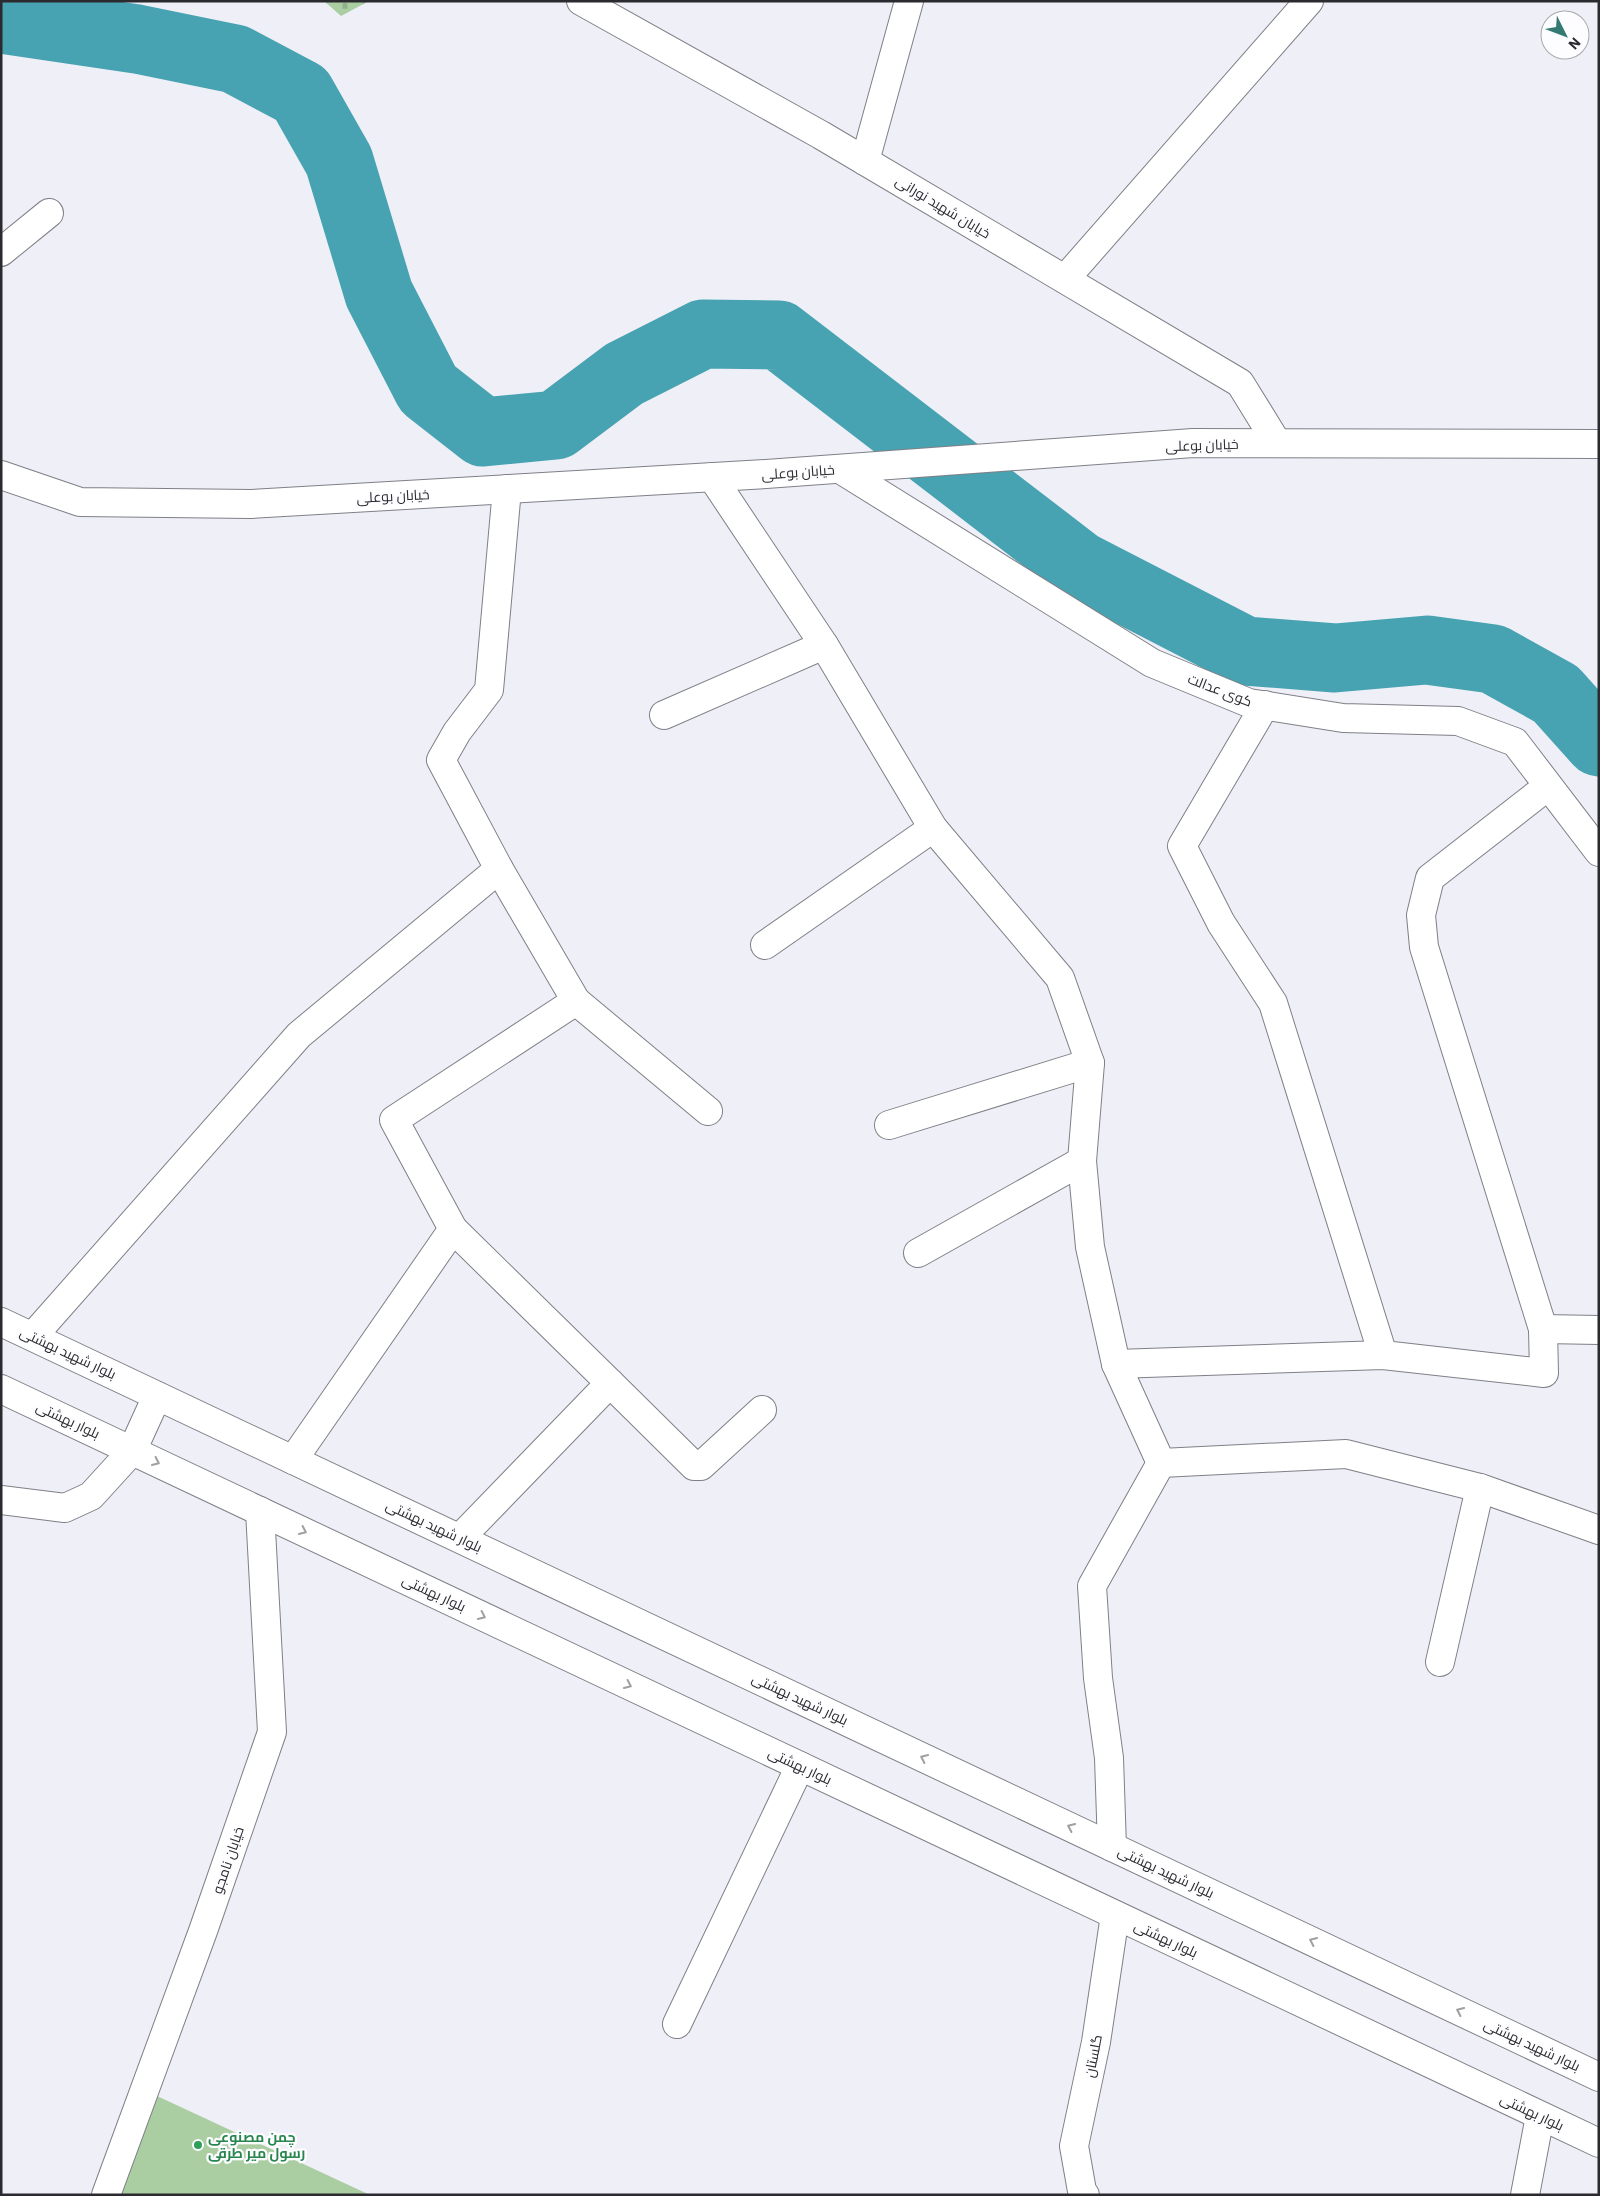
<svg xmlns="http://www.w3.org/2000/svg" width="1600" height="2196" viewBox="0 0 1600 2196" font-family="'IBM Plex Sans',Cairo,sans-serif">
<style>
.cemetery{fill:url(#cemetery-stones)}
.park{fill:#aacda2}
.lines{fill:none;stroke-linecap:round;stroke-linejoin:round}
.river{stroke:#47a3b1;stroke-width:69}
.minor-casing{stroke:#7f7f87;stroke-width:30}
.major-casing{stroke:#7f7f87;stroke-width:30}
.minor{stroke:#fff;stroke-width:28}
.major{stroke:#fff;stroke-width:28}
.oneway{stroke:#a0a0a1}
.leisure-dot{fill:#2e9e5b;stroke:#fdfdff;stroke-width:2}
.labels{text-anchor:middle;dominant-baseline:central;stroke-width:4.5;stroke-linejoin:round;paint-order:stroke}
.street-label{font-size:14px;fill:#2b2b2f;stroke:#fdfdff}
.leisure-label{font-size:14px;font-weight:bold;fill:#27864d;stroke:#fdfdff;text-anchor:start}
</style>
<defs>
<pattern id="cemetery-stones" width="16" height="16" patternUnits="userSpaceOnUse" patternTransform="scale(1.25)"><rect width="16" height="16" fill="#aacda2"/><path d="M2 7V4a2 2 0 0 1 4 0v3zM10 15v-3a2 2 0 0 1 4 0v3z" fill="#92b08c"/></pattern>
</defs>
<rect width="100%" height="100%" fill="#efeff8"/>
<path class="cemetery" d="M324,1h45l-28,15z"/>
<path class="park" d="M157,2096l213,99h-263z"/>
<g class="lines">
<path class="river" d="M1,19l136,20 98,20 66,35 38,67 40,133 49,95 55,43 73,-7 68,-51 79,-40 76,1 301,231 165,85 90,7 92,-8 66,9 63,35 43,48"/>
<defs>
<g id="minor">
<path d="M581,1l240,134 419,248 37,60"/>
<path d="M865,161l44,-160"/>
<path d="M1,252l48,-39"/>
<path d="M1065,279l244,-278"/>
<path d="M840,469l312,194 97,40 94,15 115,3 57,21 84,110"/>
<path d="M1,475l79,27 171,2 515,-30 427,-31 406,1"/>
<path d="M712,477l112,168 109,183 127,150 30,85 -8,98 8,86 26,117 45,99"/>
<path d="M507,489l-18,201 -32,42 -16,28 58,109 77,132 132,110"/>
<path d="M1265,705l-83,141 39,77 52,80 110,352"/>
<path d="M664,715l160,-70"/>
<path d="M765,945l168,-117"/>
<path d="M889,1125l201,-62"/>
<path d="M453,1229l-59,-109 182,-119"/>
<path d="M918,1253l164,-92"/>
<path d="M1543,1329l56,1"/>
<path d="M33,1336l266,-301 200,-166"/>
<path d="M1116,1364l267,-9 161,18 -1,-44 -119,-382 -3,-32 9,-37 118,-92"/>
<path d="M610,1383l84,83h7l61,-56"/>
<path d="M293,1460l160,-231 157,154 -150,155"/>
<path d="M1161,1463l185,-9 134,34 119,42"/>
<path d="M1,1500l64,8 26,-12 41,-45"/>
<path d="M1440,1662l40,-174"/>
<path d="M1112,1847l-3,-89 -11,-80 -6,-92 69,-123"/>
<path d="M677,2024l123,-258"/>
<path d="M106,2195l97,-264 69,-199 -12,-221"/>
<path d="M1085,2195l-3,-4 -8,-45 22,-104 19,-127"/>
<path d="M1525,2195l15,-79"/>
</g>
<g id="major">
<path d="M1,1322l1598,755"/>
<path d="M1,1389l1598,754"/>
<path d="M132,1451l25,-55"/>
</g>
</defs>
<use href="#minor" class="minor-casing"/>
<use href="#major" class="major-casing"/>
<use href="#minor" class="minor"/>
<use href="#major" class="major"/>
</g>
<defs><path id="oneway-chevron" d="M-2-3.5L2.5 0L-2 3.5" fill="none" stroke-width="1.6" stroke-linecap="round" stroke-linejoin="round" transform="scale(1.25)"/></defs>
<g class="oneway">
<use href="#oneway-chevron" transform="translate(156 1462) rotate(25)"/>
<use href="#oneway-chevron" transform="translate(303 1531) rotate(25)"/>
<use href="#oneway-chevron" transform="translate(482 1616) rotate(25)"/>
<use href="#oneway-chevron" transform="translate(628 1685) rotate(25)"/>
<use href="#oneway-chevron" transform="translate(924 1758) rotate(-155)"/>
<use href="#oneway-chevron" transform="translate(1071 1827) rotate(-155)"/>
<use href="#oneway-chevron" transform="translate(1313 1941) rotate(-155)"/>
<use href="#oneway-chevron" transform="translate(1460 2011) rotate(-155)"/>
</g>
<circle class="leisure-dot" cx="198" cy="2145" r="5"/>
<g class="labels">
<g class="street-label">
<text transform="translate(943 207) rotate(31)">خیابان شهید نورانی</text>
<text transform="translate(1202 445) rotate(-2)">خیابان بوعلی</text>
<text transform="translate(798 472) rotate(-4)">خیابان بوعلی</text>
<text transform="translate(393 496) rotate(-3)">خیابان بوعلی</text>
<text transform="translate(1220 690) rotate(21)">کوی عدالت</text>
<text transform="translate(68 1353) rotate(25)">بلوار شهید بهشتی</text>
<text transform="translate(68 1420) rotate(25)">بلوار بهشتی</text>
<text transform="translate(434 1526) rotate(25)">بلوار شهید بهشتی</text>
<text transform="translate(434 1593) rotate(25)">بلوار بهشتی</text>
<text transform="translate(800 1699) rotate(25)">بلوار شهید بهشتی</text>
<text transform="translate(800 1766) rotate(25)">بلوار بهشتی</text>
<text transform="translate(228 1860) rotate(-71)">خیابان نامجو</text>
<text transform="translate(1166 1872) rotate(25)">بلوار شهید بهشتی</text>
<text transform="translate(1166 1939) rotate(25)">بلوار بهشتی</text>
<text transform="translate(1532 2045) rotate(25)">بلوار شهید بهشتی</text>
<text transform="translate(1093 2056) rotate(-79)">گلستان</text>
<text transform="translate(1532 2112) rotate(25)">بلوار بهشتی</text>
</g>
<g class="leisure-label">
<text x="208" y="2137">چمن مصنوعی<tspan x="208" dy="16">رسول میر طرقی</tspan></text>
</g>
</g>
<rect width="1600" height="2196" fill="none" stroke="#2b2b2f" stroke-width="5"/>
<g transform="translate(1565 35) rotate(132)"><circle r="24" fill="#fdfdff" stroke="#a9a9ac"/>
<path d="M0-4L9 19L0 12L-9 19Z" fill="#347a72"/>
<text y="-8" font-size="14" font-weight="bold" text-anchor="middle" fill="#2b2b2f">N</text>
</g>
</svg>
